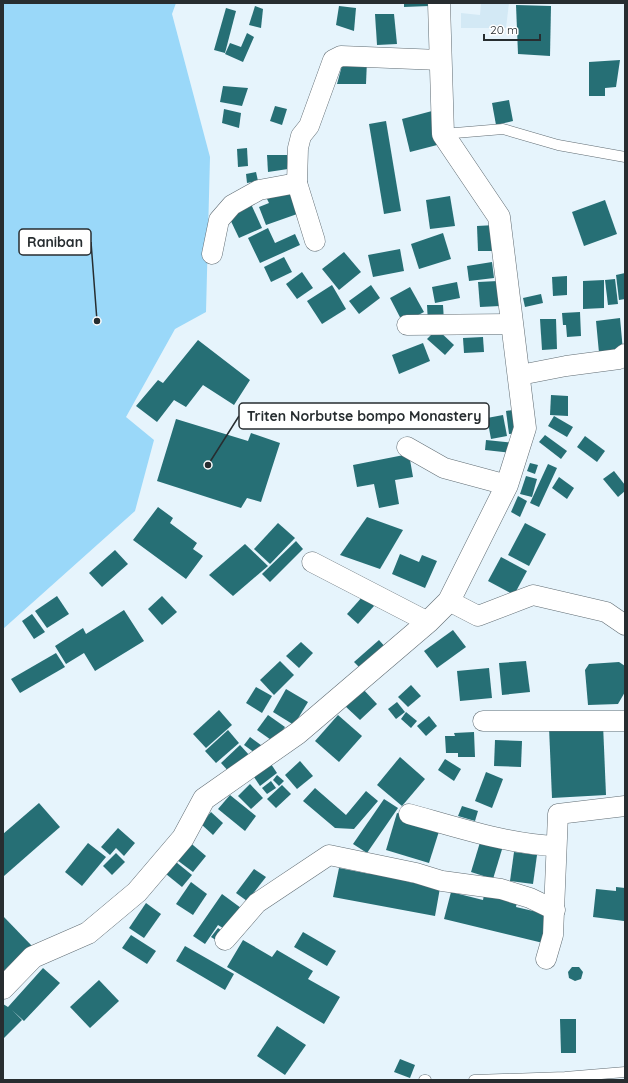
<svg xmlns="http://www.w3.org/2000/svg" width="628" height="1083" viewBox="0 0 628 1083" font-family="Quicksand,sans-serif">
<style>
.built{fill:#d3e9f5}
.green{fill:#9ad8f9}
.building{fill:#266f75}
.lines{fill:none;stroke-linecap:round;stroke-linejoin:round}
.service-casing{stroke:#606c73;stroke-width:11}
.minor-casing{stroke:#606c73;stroke-width:21}
.tertiary-casing{stroke:#606c73;stroke-width:23}
.service{stroke:#fff;stroke-width:10}
.minor{stroke:#fff;stroke-width:20}
.tertiary{stroke:#fff;stroke-width:22}
.leader{fill:none;stroke:#272d30;stroke-width:1.5}
.callout-dot{fill:#272d30;stroke:#fff;stroke-width:1.5}
.callout{fill:#fff;stroke:#272d30;stroke-width:1.5}
.callout-label{font-size:14px;text-anchor:middle;font-weight:bold;fill:#272d30}
</style>
<rect width="100%" height="100%" fill="#e6f4fc"/>
<path class="built" d="M481,3h28l-3,25h-45v-15l19,2z"/>
<path class="green" d="M3,3h173l-4,11 38,143 -4,155 -31,17 -49,88 28,23 -19,71 -132,118z"/>
<g class="building">
<path d="M404,3h25v3l-25,1z"/>
<path d="M516,5l35,1 -1,50 -32,-2z"/>
<path d="M255,6l8,3 -2,19 -12,-3z"/>
<path d="M339,6l17,2 -2,23 -18,-6z"/>
<path d="M226,8l10,3 -11,42 -11,-3z"/>
<path d="M375,14h19l3,30 -20,1z"/>
<path d="M247,33l7,4 -11,25 -18,-8 5,-11 11,4z"/>
<path d="M344,58l23,2 -1,24h-29z"/>
<path d="M620,60l-4,27 -11,1v8h-16v-34z"/>
<path d="M223,86l25,2 -6,18 -22,-4z"/>
<path d="M509,100l4,21 -17,4 -4,-22z"/>
<path d="M275,106l12,3 -5,16 -12,-4z"/>
<path d="M224,109l17,4 -2,15 -17,-5z"/>
<path d="M432,111l9,33 -31,8 -8,-33z"/>
<path d="M386,121l15,90 -17,3 -15,-90z"/>
<path d="M247,148l1,18 -10,1 -1,-18z"/>
<path d="M267,155h20l1,14 -20,3z"/>
<path d="M256,172l2,9 -11,2 -1,-9z"/>
<path d="M291,190l9,23 -34,12 -7,-18 10,-4 -2,-4z"/>
<path d="M450,196l5,30 -25,3 -4,-29z"/>
<path d="M605,200l12,34 -33,12 -12,-34z"/>
<path d="M251,204l11,24 -23,10 -11,-23z"/>
<path d="M495,225l1,26h-18l-1,-25z"/>
<path d="M268,228l7,15 20,-9 5,11 -40,18 -12,-25z"/>
<path d="M443,233l8,26 -32,10 -8,-25z"/>
<path d="M400,249l4,22 -31,6 -5,-22z"/>
<path d="M344,252l17,20 -22,18 -17,-21z"/>
<path d="M284,257l8,15 -21,10 -7,-15z"/>
<path d="M492,262l2,16 -25,3 -2,-15z"/>
<path d="M302,272l11,16 -16,11 -11,-15z"/>
<path d="M625,273v26l-6,1 -3,-25z"/>
<path d="M567,276v19l-14,1 -1,-19z"/>
<path d="M615,279l3,25 -10,1 -3,-25z"/>
<path d="M604,280v28l-21,1v-28z"/>
<path d="M498,281l2,25 -20,1 -2,-25z"/>
<path d="M457,282l3,16 -25,5 -3,-16z"/>
<path d="M332,285l14,24 -24,15 -15,-23z"/>
<path d="M371,285l9,13 -21,16 -10,-13z"/>
<path d="M410,287l14,25 -21,11 -13,-25z"/>
<path d="M541,294l2,9 -18,4 -2,-9z"/>
<path d="M427,305h16l1,17 -16,1z"/>
<path d="M580,312l1,24 -14,1 -1,-12h-3l-1,-12z"/>
<path d="M620,318l3,33 -24,2 -3,-32z"/>
<path d="M540,319h16l1,30 -15,1z"/>
<path d="M437,329l17,16 -9,10 -18,-16z"/>
<path d="M483,337l1,15 -20,1 -1,-15z"/>
<path d="M198,340l52,40 -16,25 -31,-20 -17,22 -12,-7 -17,22 -21,-16 22,-26 5,3z"/>
<path d="M423,343l7,18 -31,13 -7,-19z"/>
<path d="M551,395l17,1v20l-18,-1z"/>
<path d="M518,409l3,24 -12,1 -3,-23z"/>
<path d="M503,415l4,21 -16,3 -4,-21z"/>
<path d="M554,416l19,11 -6,10 -19,-11z"/>
<path d="M176,419l72,22 3,-8 29,10 -19,59 -14,-4 -6,10 -84,-27z"/>
<path d="M545,435l22,16 -6,8 -22,-17z"/>
<path d="M585,436l20,15 -8,11 -20,-15z"/>
<path d="M486,440l28,3 -1,10 -28,-3z"/>
<path d="M409,454l4,23 -18,3 4,24 -20,4 -5,-24 -17,3 -4,-22z"/>
<path d="M530,463l8,2 -3,9 -8,-3z"/>
<path d="M548,464l9,4 -18,39 -9,-4z"/>
<path d="M614,471l11,14v6l-7,6 -15,-18z"/>
<path d="M526,476l11,3 -5,18 -12,-3z"/>
<path d="M559,477l15,11 -7,11 -15,-11z"/>
<path d="M518,496l9,5 -7,16 -9,-5z"/>
<path d="M158,507l15,11 -3,5 27,20 -4,6 10,7 -17,23 -53,-39z"/>
<path d="M367,517l36,13 -23,39 -40,-14z"/>
<path d="M278,523l17,15 -25,26 -16,-15z"/>
<path d="M525,523l21,11 -17,32 -21,-11z"/>
<path d="M296,541l7,8 -33,33 -8,-8z"/>
<path d="M245,544l23,22 -35,30 -24,-21z"/>
<path d="M115,550l13,14 -26,23 -13,-14z"/>
<path d="M400,554l19,8 3,-7 15,6 -12,27 -33,-14z"/>
<path d="M501,557l26,14 -13,24 -26,-14z"/>
<path d="M57,596l12,18 -22,14 -12,-17z"/>
<path d="M162,596l15,16 -15,13 -14,-16z"/>
<path d="M363,596l11,10 -16,18 -11,-10z"/>
<path d="M124,610l20,31 -49,30 -11,-18 -18,11 -11,-18 28,-18 3,6z"/>
<path d="M32,614l13,18 -11,7 -12,-18z"/>
<path d="M453,630l13,17 -29,21 -13,-17z"/>
<path d="M379,640l8,9 -24,22 -9,-9z"/>
<path d="M301,642l12,11 -14,15 -13,-12z"/>
<path d="M56,653l9,14 -45,26 -9,-14z"/>
<path d="M280,661l14,14 -20,20 -14,-15z"/>
<path d="M526,661l4,31 -28,3 -3,-32z"/>
<path d="M619,662l6,4v26l-7,12 -30,1 -3,-35 4,-6z"/>
<path d="M489,668l3,30 -32,3 -3,-30z"/>
<path d="M411,685l10,11 -13,11 -10,-10z"/>
<path d="M256,687l16,9 -10,17 -16,-10z"/>
<path d="M362,688l15,16 -17,16 -16,-15z"/>
<path d="M286,689l22,13 -14,23 -21,-13z"/>
<path d="M397,702l8,10 -9,7 -8,-10z"/>
<path d="M219,710l13,15 -26,23 -13,-14z"/>
<path d="M406,712l11,9 -6,7 -10,-9z"/>
<path d="M268,715l17,12 -11,15 -17,-12z"/>
<path d="M338,715l24,21 -23,26 -24,-21z"/>
<path d="M429,716l8,10 -11,10 -9,-10z"/>
<path d="M603,724l3,71 -54,3 -3,-71z"/>
<path d="M228,730l11,13 -23,20 -11,-12z"/>
<path d="M474,732l1,25h-17v-4h-12l-1,-17h10l-1,-3z"/>
<path d="M250,737l15,11 -6,8 -15,-11z"/>
<path d="M495,740l27,1 -1,26 -27,-1z"/>
<path d="M240,745l10,11 -19,18 -10,-11z"/>
<path d="M400,757l25,22 -23,27 -25,-21z"/>
<path d="M445,759l16,10 -7,12 -16,-11z"/>
<path d="M300,761l13,15 -16,13 -12,-14z"/>
<path d="M271,764l6,9 -17,13 -6,-9z"/>
<path d="M486,772l17,7 -11,29 -17,-7z"/>
<path d="M277,775l7,6 -5,5 -6,-6z"/>
<path d="M271,781l5,7 -9,6 -5,-6z"/>
<path d="M250,784l13,14 -12,11 -13,-13z"/>
<path d="M282,785l9,9 -15,14 -9,-9z"/>
<path d="M315,788l31,27 20,-24 12,10 -24,28 -19,-1 -32,-27z"/>
<path d="M230,795l26,21 -11,15 -27,-22z"/>
<path d="M384,799l14,9 -31,45 -14,-9z"/>
<path d="M39,803l21,24 -56,49 -1,-42z"/>
<path d="M462,806l16,5 -3,10 -17,-5z"/>
<path d="M211,812l12,11 -10,12 -12,-11z"/>
<path d="M397,813l44,12 -12,38 -43,-13z"/>
<path d="M118,828l17,15 -11,13 -8,-8 -6,7 -9,-8z"/>
<path d="M481,839l22,7 -10,33 -22,-7z"/>
<path d="M187,840l19,16 -13,16 -20,-15z"/>
<path d="M88,843l18,14 -24,29 -17,-14z"/>
<path d="M514,852l23,3 -4,29 -23,-3z"/>
<path d="M116,853l9,9 -13,13 -9,-9z"/>
<path d="M176,862l16,13 -10,12 -16,-13z"/>
<path d="M339,868l31,6h41l-2,8 31,6 -5,28 -102,-19z"/>
<path d="M254,869l12,8 -19,24 -11,-8z"/>
<path d="M191,882l16,12 -14,21 -17,-11z"/>
<path d="M616,887l9,1 -1,33 -31,-4 3,-28 20,2z"/>
<path d="M485,890l33,8 -2,9 34,8 -7,28 -99,-24 7,-27 32,8z"/>
<path d="M222,894l19,14 -15,22 -8,-5 -13,19 -12,-8z"/>
<path d="M146,903l15,11 -17,24 -15,-10z"/>
<path d="M3,916l29,30 -29,27z"/>
<path d="M218,928l7,5 -6,9 -8,-5z"/>
<path d="M303,932l33,19 -9,15 -33,-19z"/>
<path d="M131,935l25,16 -9,13 -25,-16z"/>
<path d="M243,940l29,17 5,-7 36,21 -5,8 32,18 -16,27 -97,-57z"/>
<path d="M185,946l49,28 -9,16 -49,-29z"/>
<path d="M572,967h7l4,5 -2,7 -6,2 -6,-3 -1,-6z"/>
<path d="M43,968l17,15 -36,38 -12,-11 10,10 -19,19v-35l5,3z"/>
<path d="M99,980l20,21 -29,27 -20,-21z"/>
<path d="M560,1019h16v34h-15z"/>
<path d="M277,1026l29,19 -21,30 -28,-19z"/>
<path d="M400,1059l15,6 -5,13 -16,-6z"/>
</g>
<g class="lines">
<defs>
<g id="service">
<path d="M443,134l60,-5 55,16 67,12"/>
<path d="M424,1080h2"/>
<path d="M474,1080l91,-3 60,-5"/>
</g>
<g id="minor">
<path d="M315,241l-18,-58 1,-35 3,-12 8,-10 24,-66 8,-4 99,4"/>
<path d="M212,254l7,-34 13,-15 27,-15 38,-7"/>
<path d="M407,325l105,-1"/>
<path d="M520,375l46,-9 53,-7 6,-5"/>
<path d="M407,447l37,21 63,17"/>
<path d="M312,562l116,60"/>
<path d="M449,601l29,15 55,-21 73,17 19,13"/>
<path d="M483,721h142"/>
<path d="M409,814c47,13 98,30 147,32"/>
<path d="M225,940l32,-37 72,-48 87,18 26,8 59,8 29,9 25,12"/>
<path d="M546,959l7,-24 5,-121 67,-8"/>
</g>
<path id="tertiary" d="M3,988l30,-31 55,-24 49,-41 46,-54 21,-39 94,-66 130,-111 21,-21 58,-116 18,-57 -26,-211 -56,-83 -4,-131"/>
</defs>
<use href="#service" class="service-casing"/>
<use href="#minor" class="minor-casing"/>
<use href="#tertiary" class="tertiary-casing"/>
<use href="#service" class="service"/>
<use href="#minor" class="minor"/>
<use href="#tertiary" class="tertiary"/>
</g>
<path class="leader" d="M97 321L91 242M208 465L239 416"/>
<g class="callout-dot">
<circle cx="97" cy="321" r="4"/>
<circle cx="208" cy="465" r="4"/>
</g>
<g class="callout">
<rect x="19" y="229" width="72" height="26" rx="4"/>
<rect x="239" y="403" width="250" height="26" rx="4"/>
</g>
<g class="callout-label">
<text x="55" y="247">Raniban</text>
<text x="364" y="421">Triten Norbutse bompo Monastery</text>
</g>
<rect width="628" height="1083" fill="none" stroke="#272d30" stroke-width="8"/>
<path d="M484 34v6h56v-6" fill="none" stroke="#272d30" stroke-width="2"/>
<text x="490" y="34" font-size="12" fill="#272d30" stroke="#ffffff" stroke-width="3" paint-order="stroke">20 m</text>
</svg>
